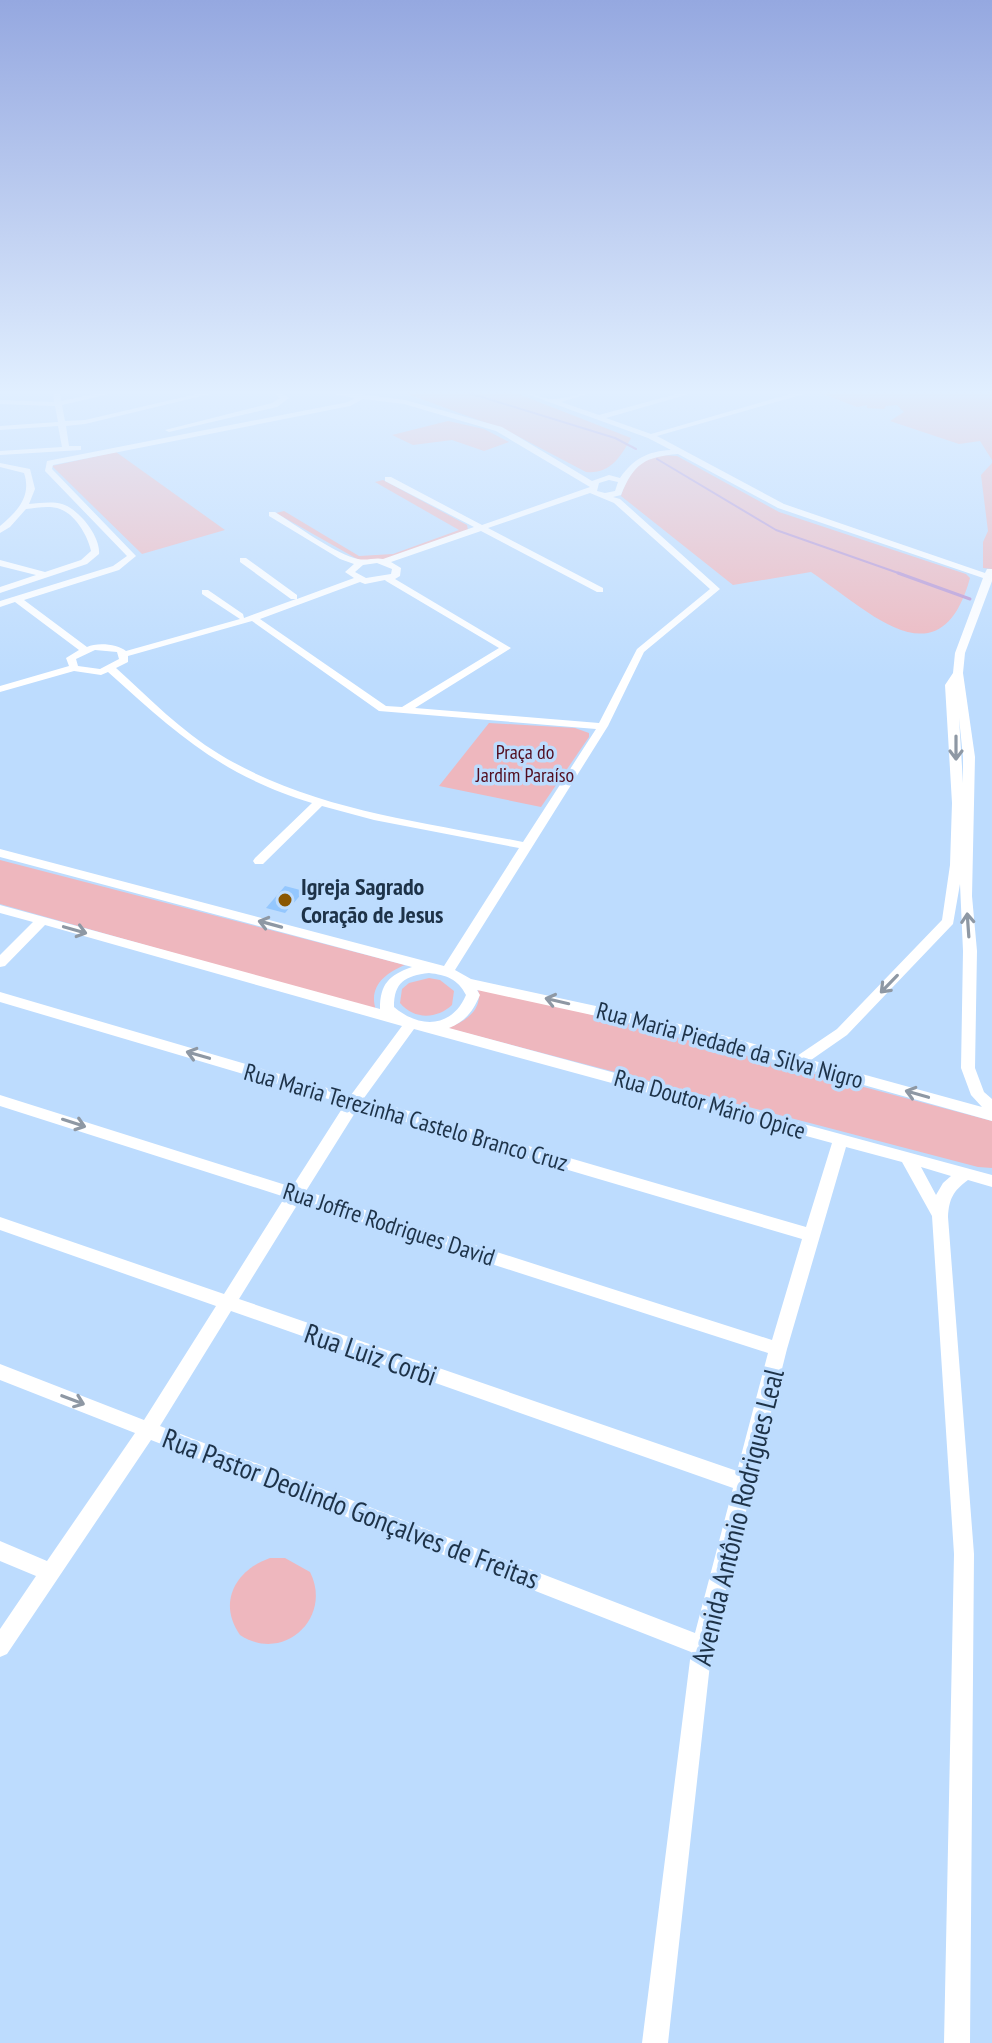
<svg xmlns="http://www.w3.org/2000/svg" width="992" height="2043" viewBox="0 0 992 2043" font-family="'PT Sans Narrow',sans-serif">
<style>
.green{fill:#eeb7be}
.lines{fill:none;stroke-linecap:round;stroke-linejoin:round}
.stream-far1{stroke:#b996d3;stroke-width:2}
.stream{stroke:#b996d3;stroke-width:3}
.building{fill:#94c7fe}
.minor{fill:#fff;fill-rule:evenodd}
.oneway{stroke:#8e98a4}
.poi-dot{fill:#8a5702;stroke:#bddcfe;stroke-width:3}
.labels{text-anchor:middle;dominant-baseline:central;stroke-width:7;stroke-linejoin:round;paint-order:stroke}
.far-park-label{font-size:20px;fill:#520e20;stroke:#bddcfe}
.poi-label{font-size:24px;font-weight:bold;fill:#1d3248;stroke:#bddcfe;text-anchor:start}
.street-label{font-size:24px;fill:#1d3248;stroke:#bddcfe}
.near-street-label{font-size:28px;fill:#1d3248;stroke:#bddcfe}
</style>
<rect width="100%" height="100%" fill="#bddcfe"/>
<g class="green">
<path d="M397,390h111l123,48c-11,20 -21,36 -45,34l-78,-41z"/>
<path d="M813,390h179v70l-12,-19 -21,3 -69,-23 14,-9 -7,-7 -11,1 -2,3 -17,-1v-3l-10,2z"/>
<path d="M448,421l36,8 25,13 -25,9 -32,-11 -39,5 -21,-10z"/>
<path d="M116,452l109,78 -83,24 -90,-88z"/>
<path d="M660,455l17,1 102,56 187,62 4,4c-30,108 -102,32 -159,-6l-78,13 -112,-89c7,-21 17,-37 39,-41z"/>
<path d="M992,463v106l-9,-1v-26l5,-11 -7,-56z"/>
<path d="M383,480l84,45 1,5 -79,30h-30l-83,-47 8,-2 75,45 34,-2 66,-24 -84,-48z"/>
<path d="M489,723l86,5 14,5v4l-48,70 -102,-21z"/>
<path d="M0,860l405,105c-20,8 -37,22 -29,45l-376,-106z"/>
<path d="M429,978l11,2 14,11 -2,14c-15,14 -38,15 -52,-2l2,-14 7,-6z"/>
<path d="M476,984l516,137v47l-14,-1 -531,-139c21,-7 39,-21 29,-44z"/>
<path d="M270,1558h15l25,14c23,45 -26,92 -70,63 -23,-33 -4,-65 30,-77z"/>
</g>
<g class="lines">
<g class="stream-far1">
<path d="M459,390l156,48 21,11"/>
<path d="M657,459l119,71 128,45"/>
</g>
<path class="stream" d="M898,573l72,26"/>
</g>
<path class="building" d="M285,886l19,5 -19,22 -19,-5z"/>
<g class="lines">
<g class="minor">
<path d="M53,390h7l1,11 51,-11h14l-64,15 3,16 20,-1 129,-30h13l-142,34 -19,2 3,20h12v4l-81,5v-4l62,-4 -4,-21 -58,4v-4l58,-4 -3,-16 -55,-2v-4l54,2z"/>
<path d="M269,390h8l12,8 -12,9 -108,25 -4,-2 107,-27 8,-5z"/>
<path d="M311,390h20l74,10 97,27 90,54 17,-6 11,3c13,-19 28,-27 51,-28l-23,-12 -132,-48c13,0 26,10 38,9 16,0 30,-9 46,-9l-39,12 38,13 92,-25h12l-97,28 45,16 153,-44h8l-1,2 -154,44 127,68 201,69 2,-4h5v12l-27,72 -2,20 12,84 -3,139 5,55 -2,117 9,24 8,7v22l-299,-84 -216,-47 3,5c-7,16 -14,26 -31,33l543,147v12l-24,-7c-15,11 -19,19 -20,37l26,337 -4,489h-26l10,-489 -22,-338 -30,-54 -56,-15 -59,202 -75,297 -44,397h-26l49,-391 -540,-212 -144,214 -7,3v-28l36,-53 -36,-15v-20l47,20 88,-128 -135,-53v-16l144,56 72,-114 -216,-76v-13l224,77 61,-97 -285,-91v-11l292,92 53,-83 -345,-102v-10l351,103 51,-69 -357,-101 -40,41 -5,1v-12l33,-33 -33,-9v-8l380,104c0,-25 9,-34 32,-42l-412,-110v-8l444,117 75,-118 -145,-28 -52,-14 -59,58h-8l-2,-3 2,-3 57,-55c-91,-28 -135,-69 -204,-131l-7,3 -27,-4 -74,21v-6l69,-20 -3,-8 13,-8 -64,-48 -15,5v-6l113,-35 14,-10 -82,-85 2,-10 301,-59 7,-4zM363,399l41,5 92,27 94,56 -108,38 -91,-48h-6v4l89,46 -91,32c-8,-2 -16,2 -25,0 -19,-3 -64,-35 -83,-47h-6v4l71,43 14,5 -9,8 9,6 -57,21v-4l-51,-37h-6v4l51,37h5l-52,19 -1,-4 -35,-24h-6v4l38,25 -114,32c-8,-7 -29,-9 -39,-4l-63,-47 95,-30 17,-14 -84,-87 1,-4 297,-59zM678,454l100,54 205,70 -28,75 -2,20 -8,12 7,118 -2,62 -8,55 -105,109 -40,27 -104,-29 -222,-48 -16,-9 153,-244 36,-74 76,-63 -100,-90 -7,-2 8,-2c13,-32 24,-38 57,-41zM609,480l9,2 -3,9 -10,2 -8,-2 2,-8zM590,493l24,10 96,86 -73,60 -38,74 -184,-15 96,-60 -116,-69 5,-3 1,-8 -10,-6 90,-31 116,61h6v-4l-115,-60zM377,563l15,6 -1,5 -25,4 -11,-6 8,-7zM385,580l1,1 113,67 -97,59 -16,-1 -126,-87 100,-37 5,2zM252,621l127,90 217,18 -73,113c-103,-21 -212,-32 -304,-88 -38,-23 -70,-56 -103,-86l12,-6v-6zM95,650l22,2 2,7 -19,10 -22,-3 -2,-7zM959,718l4,39v26zM960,884l3,67 -2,117 10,27 11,12 -171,-47 36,-25 106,-111zM429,973c17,2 29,6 37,22 -14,33 -46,34 -72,12 0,-25 11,-31 35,-34zM414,1029l418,114 -26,84 -442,-129zM358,1108l444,131 -30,101 -466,-149zM921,1167l30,9 -8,7 -7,12zM299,1202l469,151 -31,118 -498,-172zM231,1311l502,177 -38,145 -535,-207z"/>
<path d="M0,463l30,6 5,20 -6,15c11,-1 23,-3 33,0 17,5 39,33 37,50l-12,10 -87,29v-6l36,-12 -36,-9v-6l45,12 36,-12 10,-9c-3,-15 -16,-37 -31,-42 -10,-4 -24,-1 -34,0l-16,18 -10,6v-7c17,-14 32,-30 24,-53l-24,-6z"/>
</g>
</g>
<defs><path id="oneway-shaft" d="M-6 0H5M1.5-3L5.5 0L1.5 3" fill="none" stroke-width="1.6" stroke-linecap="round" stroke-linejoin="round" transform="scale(2)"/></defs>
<g class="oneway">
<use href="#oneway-shaft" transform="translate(956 748) rotate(90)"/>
<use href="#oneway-shaft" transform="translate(270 924) rotate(-165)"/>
<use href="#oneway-shaft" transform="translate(968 925) rotate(-94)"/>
<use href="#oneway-shaft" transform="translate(75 930) rotate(16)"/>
<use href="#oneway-shaft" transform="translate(889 984) rotate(134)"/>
<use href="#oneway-shaft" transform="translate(557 1001) rotate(-167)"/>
<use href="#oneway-shaft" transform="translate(198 1055) rotate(-164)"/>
<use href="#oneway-shaft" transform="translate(917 1094) rotate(-164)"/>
<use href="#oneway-shaft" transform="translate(74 1123) rotate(18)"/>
<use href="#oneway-shaft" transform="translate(73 1400) rotate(21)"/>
</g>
<linearGradient id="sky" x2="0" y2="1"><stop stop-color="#95a8e0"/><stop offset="0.58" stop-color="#e1efff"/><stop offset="1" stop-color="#e1efff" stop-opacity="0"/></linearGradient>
<rect width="992" height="676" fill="url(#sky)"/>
<circle class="poi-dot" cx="285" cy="900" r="8"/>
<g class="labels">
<g class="far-park-label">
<text x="525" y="752">Praça do<tspan x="525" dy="23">Jardim Paraíso</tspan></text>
</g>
<g class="poi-label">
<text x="301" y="886">Igreja Sagrado<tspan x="301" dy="28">Coração de Jesus</tspan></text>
</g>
<g class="street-label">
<text transform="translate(730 1045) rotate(15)">Rua Maria Piedade da Silva Nigro</text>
<text transform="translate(710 1104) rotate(16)">Rua Doutor Mário Opice</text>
<text transform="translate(406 1117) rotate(16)">Rua Maria Terezinha Castelo Branco Cruz</text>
<text transform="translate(389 1224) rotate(18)">Rua Joffre Rodrigues David</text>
</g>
<g class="near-street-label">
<text transform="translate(371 1354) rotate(19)">Rua Luiz Corbi</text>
<text transform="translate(351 1508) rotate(21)">Rua Pastor Deolindo Gonçalves de Freitas</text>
<text transform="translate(737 1517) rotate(-76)">Avenida Antônio Rodrigues Leal</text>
</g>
</g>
</svg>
